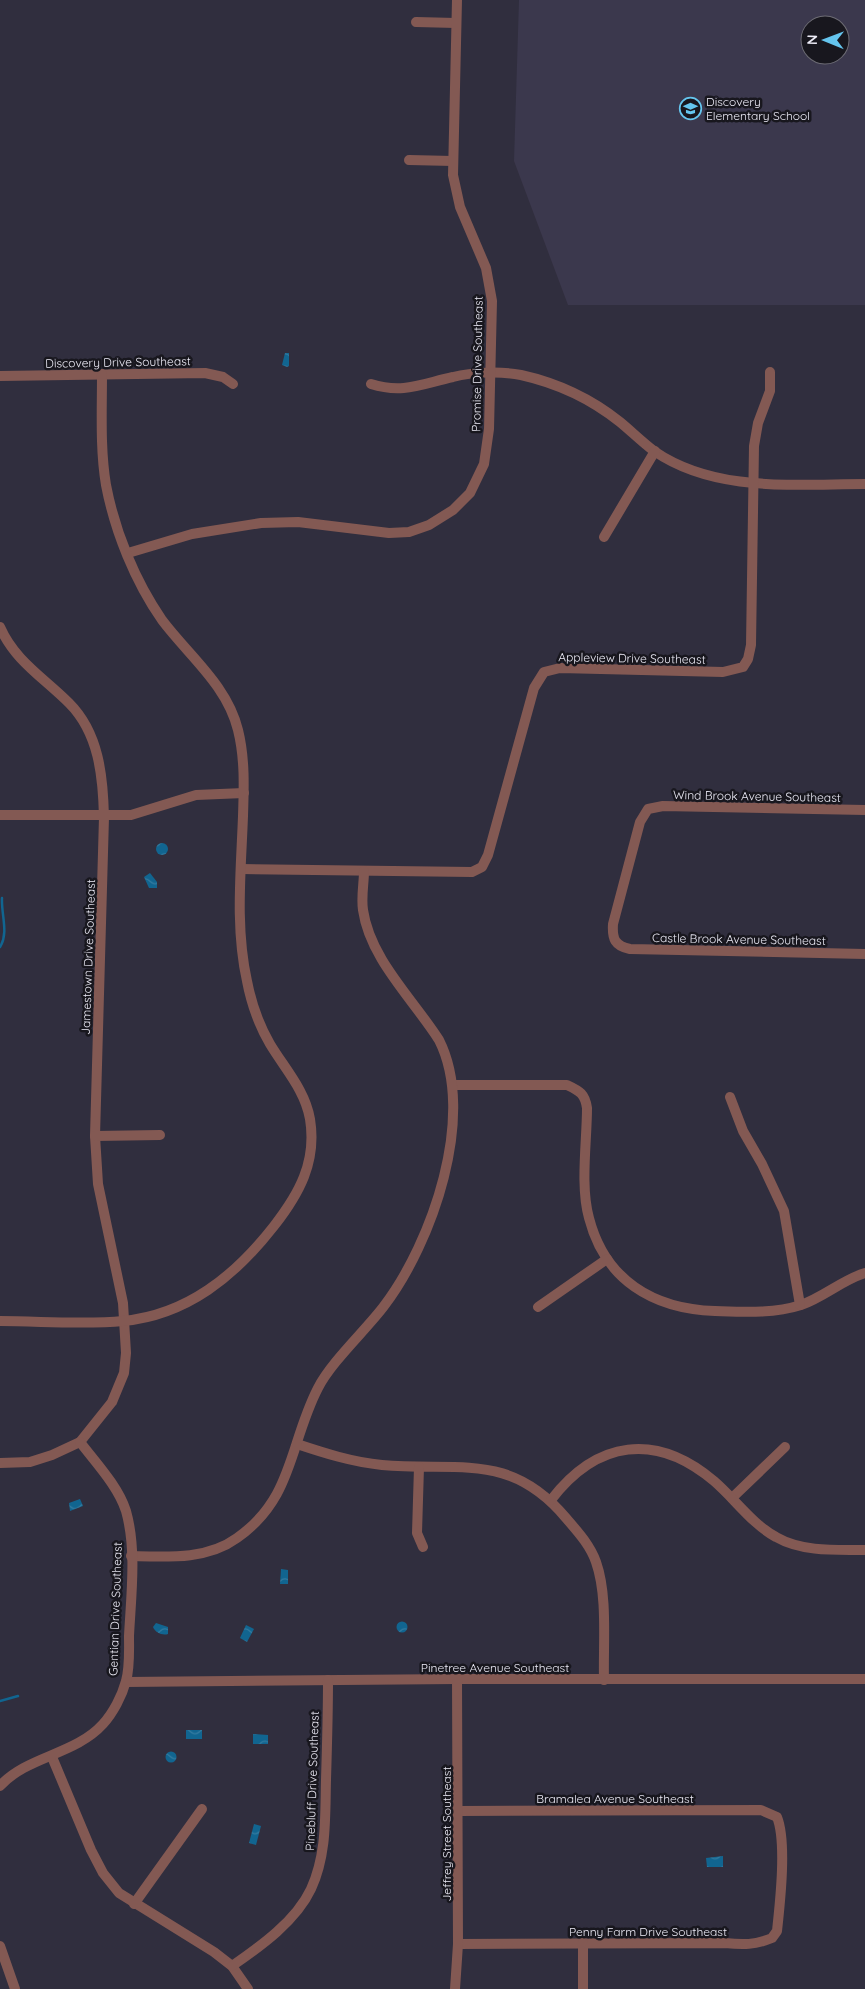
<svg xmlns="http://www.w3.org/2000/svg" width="865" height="1989" viewBox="0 0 865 1989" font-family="Quicksand,sans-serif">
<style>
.built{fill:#3b384d;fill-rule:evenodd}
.water{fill:url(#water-waves)}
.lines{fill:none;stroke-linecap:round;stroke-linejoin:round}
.stream{stroke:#116590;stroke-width:2.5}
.minor{stroke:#835953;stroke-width:10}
.labels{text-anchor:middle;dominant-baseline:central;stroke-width:5;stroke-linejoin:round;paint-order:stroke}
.poi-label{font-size:12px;fill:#ecebf6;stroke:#18171e;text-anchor:start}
.street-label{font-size:12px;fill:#ecebf6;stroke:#18171e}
</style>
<defs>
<pattern id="water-waves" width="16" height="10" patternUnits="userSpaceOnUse" patternTransform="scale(1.25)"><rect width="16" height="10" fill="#116590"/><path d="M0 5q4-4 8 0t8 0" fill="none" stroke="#347ba0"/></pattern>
</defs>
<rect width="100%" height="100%" fill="#302e3e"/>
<path class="built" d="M519,0h346v305h-297l-54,-144zM810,25h30v30h-30z"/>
<g class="water">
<path d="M285,353h4v13l-2,1 -5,-2z"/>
<circle cx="162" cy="849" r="6"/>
<path d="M150,873l7,9v6h-8l-5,-11z"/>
<path d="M80,1499l3,7 -13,5 -1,-8z"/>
<path d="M281,1569l7,1v14h-8z"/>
<circle cx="402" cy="1627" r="5.5"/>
<path d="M156,1623l12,4v7c-6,2 -13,-2 -15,-7z"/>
<path d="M246,1625l8,4 -7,13 -7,-4z"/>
<rect x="186" y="1730" width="16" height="9"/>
<path d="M253,1734l15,1v9h-15z"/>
<circle cx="171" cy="1757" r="5.5"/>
<path d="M254,1824l7,2 -5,19 -7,-2z"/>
<path d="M723,1856v11h-16l-1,-9z"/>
</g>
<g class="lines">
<g class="stream">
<path d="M0,947c9,-14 1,-33 2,-49"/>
<path d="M0,1701l18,-5"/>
</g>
<g class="minor">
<path d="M416,22l40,1"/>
<path d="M409,160l44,1"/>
<path d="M0,376l205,-3 18,4 10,7"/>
<path d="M371,384c32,10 50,0 82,-7 20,-5 47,-6 68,-2 36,8 69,23 99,47 11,9 22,20 34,29 61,42 141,33 211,33"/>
<path d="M604,537l51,-86"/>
<path d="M128,553l64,-19 69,-11 37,-1 91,11 20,-1 20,-7 24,-15 17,-17 14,-29 5,-35 3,-128 -6,-33 -26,-61 -7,-32 4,-175"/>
<path d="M0,627c15,34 43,50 69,76 30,30 34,73 35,114l-9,319 3,48 25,119 3,50 -2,20 -12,29 -32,40 -28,13 -22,7 -30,1"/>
<path d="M865,810l-202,-4 -15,3 -8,13 -27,102c-1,15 2,22 17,25l235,5"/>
<path d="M0,815h131l65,-20 48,-2"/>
<path d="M241,869l231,3 10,-5 6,-12 46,-167 10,-16 16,-4 163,4 20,-5 5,-8 3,-14 3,-199 4,-23 12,-32v-19"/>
<path d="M453,1085h114c13,6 18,9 20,23 0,33 -7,78 2,110 16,62 64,91 126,93 28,1 58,3 86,-6 23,-8 41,-25 64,-32"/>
<path d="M730,1097l13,34 19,33 22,47 16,94"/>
<path d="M95,1136l65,-1"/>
<path d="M538,1307l69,-48"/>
<path d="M0,1321c40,0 84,4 123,0 64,-6 112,-45 151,-95 25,-32 43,-64 36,-107 -5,-29 -25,-50 -40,-75 -11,-19 -19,-42 -23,-63 -12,-54 -6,-110 -4,-165 1,-29 2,-58 -5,-86 -11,-45 -49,-74 -76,-110 -27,-39 -47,-88 -56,-135 -6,-36 -4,-74 -4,-111"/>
<path d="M297,1444c27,9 55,18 85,21 76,7 128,-14 184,53 12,14 24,27 30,44 12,34 7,82 8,118"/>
<path d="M419,1467l-2,66 6,14"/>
<path d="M732,1498l53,-51"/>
<path d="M551,1500c46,-60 105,-68 163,-19 21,18 38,43 62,56 26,15 60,13 89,13"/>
<path d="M131,1556c36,1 76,4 106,-18 57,-40 52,-94 81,-150 13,-26 48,-58 66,-82 48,-63 93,-191 55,-266 -26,-41 -69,-81 -76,-130 -2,-13 1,-27 1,-39"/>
<path d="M126,1682l331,-3h408"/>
<path d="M52,1757l39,93 12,23 16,20 95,59 18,14 16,23"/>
<path d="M0,1786c27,-30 75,-31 103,-62 10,-11 19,-28 23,-43 4,-14 3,-31 3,-45 2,-40 8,-86 -3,-125 -8,-25 -30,-48 -46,-69"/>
<path d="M134,1904l68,-95"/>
<path d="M458,1944l267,-1c18,2 30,2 47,-5l5,-7c3,-28 10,-89 0,-114l-16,-7 -302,1"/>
<path d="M0,1946l15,43"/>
<path d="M232,1966c29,-20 64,-45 79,-77 16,-35 14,-72 15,-109 1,-33 2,-67 2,-100"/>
<path d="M455,1989l3,-45 -1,-265"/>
<path d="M583,1989v-46"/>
</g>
</g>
<defs>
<symbol id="school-ring" viewBox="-11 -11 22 22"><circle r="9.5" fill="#18171e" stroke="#65c5ee" stroke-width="1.5"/><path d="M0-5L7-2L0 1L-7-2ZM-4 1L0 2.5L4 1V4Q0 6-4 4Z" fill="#65c5ee"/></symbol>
</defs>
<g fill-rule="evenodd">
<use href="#school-ring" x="678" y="96" width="25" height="25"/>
</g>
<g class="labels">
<g class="poi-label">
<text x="706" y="101">Discovery<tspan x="706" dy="14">Elementary School</tspan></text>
</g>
<g class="street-label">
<text transform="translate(118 362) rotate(-1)">Discovery Drive Southeast</text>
<text transform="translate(477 364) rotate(-89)">Promise Drive Southeast</text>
<text transform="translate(632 658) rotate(1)">Appleview Drive Southeast</text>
<text transform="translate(757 796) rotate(1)">Wind Brook Avenue Southeast</text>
<text transform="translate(739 939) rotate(1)">Castle Brook Avenue Southeast</text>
<text transform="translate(88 957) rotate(-88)">Jamestown Drive Southeast</text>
<text transform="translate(115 1609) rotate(-88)">Gentian Drive Southeast</text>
<text x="495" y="1667">Pinetree Avenue Southeast</text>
<text transform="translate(312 1781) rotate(-88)">Pinebluff Drive Southeast</text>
<text x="615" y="1798">Bramalea Avenue Southeast</text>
<text transform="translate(446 1834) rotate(-90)">Jeffrey Street Southeast</text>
<text x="648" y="1931">Penny Farm Drive Southeast</text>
</g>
</g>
<g transform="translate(825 40) rotate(271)"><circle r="24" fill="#18171e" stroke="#6d6c74"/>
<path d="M0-4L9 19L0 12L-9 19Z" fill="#65c5ee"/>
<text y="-8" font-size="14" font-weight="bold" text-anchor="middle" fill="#ecebf6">N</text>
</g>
</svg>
